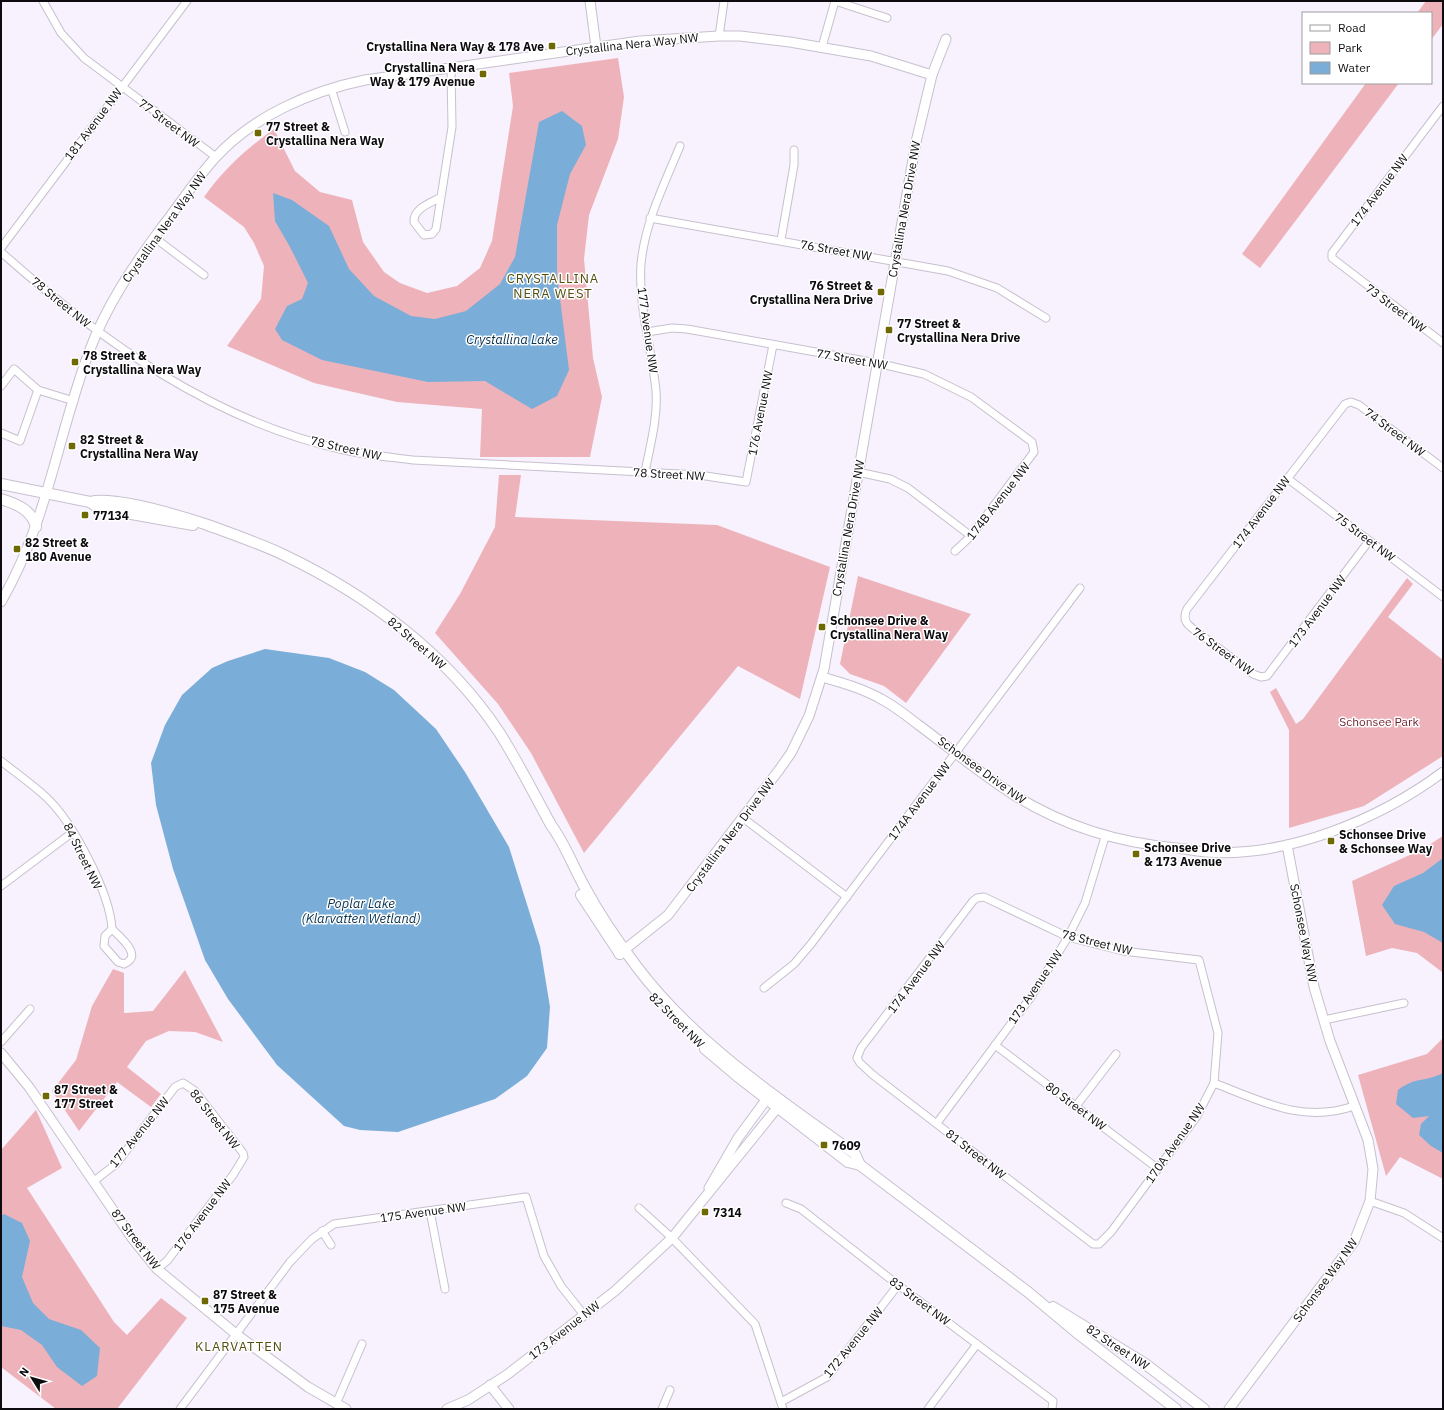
<svg xmlns="http://www.w3.org/2000/svg" width="1444" height="1410" viewBox="0 0 1444 1410" font-family="'IBM Plex Sans',sans-serif">
<style>
.green{fill:#eeb3ba}
.water{fill:#7aadd7}
.lines{fill:none;stroke-linecap:round;stroke-linejoin:round}
.minor-casing{stroke:#c7c0ce;stroke-width:9}
.tertiary-casing{stroke:#c7c0ce;stroke-width:11}
.secondary-casing{stroke:#c7c0ce;stroke-width:12}
.minor{stroke:#fff;stroke-width:7}
.tertiary{stroke:#fff;stroke-width:9}
.secondary{stroke:#fff;stroke-width:10}
.poi-dot{fill:#6e6903;stroke:#fff;stroke-width:1.5}
.labels{text-anchor:middle;dominant-baseline:central;stroke-width:3;stroke-linejoin:round;paint-order:stroke}
.street-label{font-size:12px;fill:#0d0b0f;stroke:#fff}
.poi-label{font-size:12px;font-weight:bold;fill:#0d0b0f;stroke:#fff;text-anchor:start}
.park-label{font-size:12px;fill:#6d1f31;stroke:#fff}
.neighbourhood-label{font-size:13px;letter-spacing:1px;fill:#514e0f;stroke:#fff}
.water-label{font-size:13px;font-style:italic;fill:#07314d;stroke:#fff}
</style>
<rect width="100%" height="100%" fill="#f7f2fd"/>
<g class="green">
<path d="M1426,1h17v23l-12,16v-27h-14z"/>
<path d="M618,58l6,39 -6,42 -29,76 -5,44 9,99 9,39 -12,60h-110l2,-48 -85,-7 -83,-19 -87,-37 34,-47 3,-33 -10,-23 -10,-16 -40,-30c21,-29 41,-47 70,-68l21,42 25,21 32,8 11,42 21,30 16,11 27,10 30,-7 23,-18 12,-27 21,-135 -4,-33z"/>
<path d="M1366,83h33l-139,185 -18,-14z"/>
<path d="M499,475h22l-6,42 202,8 113,42 -30,132 -62,-33 -154,187 -53,-100 -33,-49 -63,-71 25,-39 35,-67z"/>
<path d="M858,576l113,38 -65,89 -22,-17 -34,-12 -10,-10z"/>
<path d="M1407,578l6,6 -25,33 55,43v96l-79,50 -75,22v-98l-19,-38 6,-4 20,36 7,-5z"/>
<path d="M1443,836v140l-1,-4 -25,-19 -25,-5 -26,8 -14,-75 69,-31z"/>
<path d="M113,969l11,4v40l29,-2 32,-41 38,72 -28,-10 -26,-1 -23,10 -19,26 34,27 -10,13 -34,-25 -38,49 -27,-40 24,-31 16,-54z"/>
<path d="M1443,1038v141l-43,-22 -14,19 -28,-101 69,-21z"/>
<path d="M36,1110l26,58 -35,20 87,134 13,13 34,-37 26,20 -70,91h-61l-55,-42v-217z"/>
</g>
<g class="water">
<path d="M562,111l20,15 4,19 -16,29 -13,51v50l12,95 -12,26 -25,13 -47,-28 -57,1 -106,-22 -40,-20 -7,-11 12,-23 15,-7 6,-16 -18,-36 -15,-26 -2,-28 19,7 37,26 20,43 25,27 37,20 24,3 31,-8 34,-27 15,-27 24,-135z"/>
<path d="M265,649l64,9 36,14 29,18 42,39 29,43 44,75 31,99 10,61 -3,41 -20,28 -32,23 -97,33 -38,-2 -16,-4 -67,-61 -49,-66 -23,-39 -32,-91 -17,-64 -5,-42 14,-38 17,-30 30,-27 16,-7z"/>
<path d="M1443,858v85l-19,-11 -29,-8 -13,-19 12,-19 29,-13z"/>
<path d="M1443,1073v80l-12,-7 -12,-11 2,-11 8,-8 -16,2 -17,-14 2,-14c16,-13 28,-8 45,-17z"/>
<path d="M4,1214l18,9 8,18 -8,36 11,26 16,16 32,11 19,18 -3,28 -15,10 -25,-19 -15,-22 -21,-15 -20,-4v-110z"/>
</g>
<g class="lines">
<defs>
<g id="minor">
<path d="M43,1l18,32 23,25 132,99"/>
<path d="M835,1l52,17"/>
<path d="M719,36l5,-35"/>
<path d="M822,47l13,-46"/>
<path d="M331,88l14,44"/>
<path d="M1443,106l-111,147v5l111,85"/>
<path d="M441,197c-10,6 -28,11 -27,25l10,13 8,-1 4,-5 16,-102 -1,-58"/>
<path d="M650,218l298,53 49,17 49,30"/>
<path d="M155,238l49,37"/>
<path d="M781,240l13,-75v-15"/>
<path d="M1,248l186,-247"/>
<path d="M1,252c99,88 211,169 343,198 23,5 46,7 69,10l286,15 47,7 27,-137"/>
<path d="M647,332l25,-4 15,1 190,34 47,11 47,23 61,45 2,10 -63,84 -16,15"/>
<path d="M1,386l13,-17 24,21 36,11"/>
<path d="M1,433l19,8 18,-51"/>
<path d="M645,472c5,-26 13,-54 11,-81 -4,-42 -18,-84 -15,-127 4,-42 23,-79 39,-118"/>
<path d="M858,472l32,7 18,9 63,48"/>
<path d="M1287,478l156,119"/>
<path d="M1369,541l-102,135 -6,1 -8,-3 -61,-46c-7,-5 -9,-11 -5,-19l158,-205 6,-2 8,3 84,63"/>
<path d="M1,761c15,12 31,23 45,36 27,25 64,96 66,132l-7,7 -1,10 14,16 6,2c20,-8 -4,-27 -12,-35"/>
<path d="M743,818l104,79"/>
<path d="M1,886l72,-54"/>
<path d="M984,897l84,40 55,14 76,9 19,73 -4,50 -17,33 -86,116 -12,12h-6l-220,-169 -13,-12 -3,-5 4,-10 112,-147 4,-3z"/>
<path d="M764,988l30,-24 17,-20 269,-356"/>
<path d="M1324,1020l80,-17"/>
<path d="M1,1042l29,-33"/>
<path d="M995,1045l162,123"/>
<path d="M1214,1083c47,18 89,41 140,23"/>
<path d="M1076,1106l40,-52"/>
<path d="M937,1123l94,-126 37,-60 17,-34 20,-66"/>
<path d="M94,1181l22,-17 59,-77 8,-4 12,8 48,62 1,4 -11,18 -66,86 -10,8"/>
<path d="M1370,1201l34,12 39,25"/>
<path d="M786,1203l15,6 97,76 155,116 -1,8"/>
<path d="M639,1208l33,30 83,86 28,85"/>
<path d="M430,1211l15,78"/>
<path d="M322,1231l9,14"/>
<path d="M781,1402l46,-25 71,-92"/>
<path d="M336,1404l26,-60"/>
<path d="M180,1409l110,-147 22,-23 22,-15 192,-27 18,59 17,30 23,29"/>
<path d="M662,1409l8,-19"/>
<path d="M928,1409l49,-65"/>
</g>
<g id="tertiary">
<path d="M590,1l6,46"/>
<path d="M1,602c47,-81 56,-165 88,-250 17,-46 44,-86 73,-125 18,-23 34,-48 53,-69 38,-42 96,-67 150,-78l275,-39 79,-5h21l50,6 81,14 61,19"/>
<path d="M822,677c21,6 42,12 61,23 13,7 25,17 37,26 31,23 61,48 94,69 52,32 102,47 162,53 10,1 20,3 30,4 81,6 174,-33 237,-80"/>
<path d="M619,954l49,-39 111,-145 12,-17 18,-37 15,-47 92,-527 16,-67 14,-36"/>
<path d="M1,1053l28,34 103,151 25,31 79,65 72,53 38,22"/>
<path d="M709,1188l29,-50 33,-45"/>
<path d="M490,1385l19,24"/>
<path d="M447,1409l21,-9 40,-26 107,-83 57,-53 110,-136"/>
<path d="M1229,1409l125,-167 16,-41 3,-32 -2,-12 -3,-17 -38,-99 -16,-54 -27,-142"/>
</g>
<g id="secondary">
<path d="M1,484l89,18c24,-6 90,14 115,22 27,10 54,19 79,31 84,40 163,99 215,177 19,30 35,62 52,93 14,19 22,41 33,61 15,28 34,56 53,81 58,77 141,131 218,187l5,11"/>
<path d="M1,499c16,5 31,11 35,28"/>
<path d="M90,502l8,6 95,17"/>
<path d="M581,895l39,59"/>
<path d="M705,1049l32,27 111,86 12,3 168,127 48,40 100,77"/>
<path d="M1053,1307l91,56 60,46"/>
</g>
</defs>
<use href="#minor" class="minor-casing"/>
<use href="#tertiary" class="tertiary-casing"/>
<use href="#secondary" class="secondary-casing"/>
<use href="#minor" class="minor"/>
<use href="#tertiary" class="tertiary"/>
<use href="#secondary" class="secondary"/>
</g>
<g class="poi-dot">
<rect x="548" y="42" width="8" height="8" rx="2"/>
<rect x="479" y="70" width="8" height="8" rx="2"/>
<rect x="254" y="129" width="8" height="8" rx="2"/>
<rect x="877" y="288" width="8" height="8" rx="2"/>
<rect x="885" y="326" width="8" height="8" rx="2"/>
<rect x="71" y="358" width="8" height="8" rx="2"/>
<rect x="68" y="442" width="8" height="8" rx="2"/>
<rect x="81" y="511" width="8" height="8" rx="2"/>
<rect x="13" y="545" width="8" height="8" rx="2"/>
<rect x="818" y="623" width="8" height="8" rx="2"/>
<rect x="1327" y="837" width="8" height="8" rx="2"/>
<rect x="1132" y="850" width="8" height="8" rx="2"/>
<rect x="42" y="1092" width="8" height="8" rx="2"/>
<rect x="820" y="1141" width="8" height="8" rx="2"/>
<rect x="701" y="1208" width="8" height="8" rx="2"/>
<rect x="201" y="1297" width="8" height="8" rx="2"/>
</g>
<g class="labels">
<g class="street-label">
<text transform="translate(632 44) rotate(-6)">Crystallina Nera Way NW</text>
<text transform="translate(169 123) rotate(37)">77 Street NW</text>
<text transform="translate(93 124) rotate(-53)">181 Avenue NW</text>
<text transform="translate(1379 190) rotate(-53)">174 Avenue NW</text>
<text transform="translate(904 209) rotate(-80)">Crystallina Nera Drive NW</text>
<text transform="translate(164 227) rotate(-54)">Crystallina Nera Way NW</text>
<text transform="translate(836 250) rotate(10)">76 Street NW</text>
<text transform="translate(61 302) rotate(39)">78 Street NW</text>
<text transform="translate(1396 308) rotate(37)">73 Street NW</text>
<text transform="translate(648 330) rotate(82)">177 Avenue NW</text>
<text transform="translate(852 359) rotate(10)">77 Street NW</text>
<text transform="translate(760 413) rotate(-79)">176 Avenue NW</text>
<text transform="translate(1395 432) rotate(37)">74 Street NW</text>
<text transform="translate(346 448) rotate(13)">78 Street NW</text>
<text transform="translate(669 474) rotate(3)">78 Street NW</text>
<text transform="translate(998 501) rotate(-52)">174B Avenue NW</text>
<text transform="translate(1261 512) rotate(-53)">174 Avenue NW</text>
<text transform="translate(848 528) rotate(-80)">Crystallina Nera Drive NW</text>
<text transform="translate(1365 537) rotate(37)">75 Street NW</text>
<text transform="translate(1317 611) rotate(-53)">173 Avenue NW</text>
<text transform="translate(417 643) rotate(41)">82 Street NW</text>
<text transform="translate(1223 651) rotate(36)">76 Street NW</text>
<text transform="translate(982 770) rotate(36)">Schonsee Drive NW</text>
<text transform="translate(919 801) rotate(-53)">174A Avenue NW</text>
<text transform="translate(730 835) rotate(-53)">Crystallina Nera Drive NW</text>
<text transform="translate(83 856) rotate(64)">84 Street NW</text>
<text transform="translate(1304 933) rotate(79)">Schonsee Way NW</text>
<text transform="translate(1097 942) rotate(14)">78 Street NW</text>
<text transform="translate(916 977) rotate(-53)">174 Avenue NW</text>
<text transform="translate(1035 987) rotate(-56)">173 Avenue NW</text>
<text transform="translate(677 1020) rotate(45)">82 Street NW</text>
<text transform="translate(1076 1106) rotate(37)">80 Street NW</text>
<text transform="translate(215 1119) rotate(52)">86 Street NW</text>
<text transform="translate(139 1132) rotate(-51)">177 Avenue NW</text>
<text transform="translate(1175 1143) rotate(-55)">170A Avenue NW</text>
<text transform="translate(976 1154) rotate(38)">81 Street NW</text>
<text transform="translate(423 1212) rotate(-8)">175 Avenue NW</text>
<text transform="translate(202 1215) rotate(-53)">176 Avenue NW</text>
<text transform="translate(136 1239) rotate(53)">87 Street NW</text>
<text transform="translate(1325 1280) rotate(-54)">Schonsee Way NW</text>
<text transform="translate(920 1301) rotate(37)">83 Street NW</text>
<text transform="translate(564 1330) rotate(-38)">173 Avenue NW</text>
<text transform="translate(853 1342) rotate(-51)">172 Avenue NW</text>
<text transform="translate(1118 1347) rotate(33)">82 Street NW</text>
</g>
<g class="poi-label">
<text x="544" y="46" text-anchor="end">Crystallina Nera Way &amp; 178 Ave</text>
<text x="475" y="67" text-anchor="end">Crystallina Nera<tspan x="475" dy="14">Way &amp; 179 Avenue</tspan></text>
<text x="266" y="126">77 Street &amp;<tspan x="266" dy="14">Crystallina Nera Way</tspan></text>
<text x="873" y="285" text-anchor="end">76 Street &amp;<tspan x="873" dy="14">Crystallina Nera Drive</tspan></text>
<text x="897" y="323">77 Street &amp;<tspan x="897" dy="14">Crystallina Nera Drive</tspan></text>
<text x="83" y="355">78 Street &amp;<tspan x="83" dy="14">Crystallina Nera Way</tspan></text>
<text x="80" y="439">82 Street &amp;<tspan x="80" dy="14">Crystallina Nera Way</tspan></text>
<text x="93" y="515">77134</text>
<text x="25" y="542">82 Street &amp;<tspan x="25" dy="14">180 Avenue</tspan></text>
<text x="830" y="620">Schonsee Drive &amp;<tspan x="830" dy="14">Crystallina Nera Way</tspan></text>
<text x="1339" y="834">Schonsee Drive<tspan x="1339" dy="14">&amp; Schonsee Way</tspan></text>
<text x="1144" y="847">Schonsee Drive<tspan x="1144" dy="14">&amp; 173 Avenue</tspan></text>
<text x="54" y="1089">87 Street &amp;<tspan x="54" dy="14">177 Street</tspan></text>
<text x="832" y="1145">7609</text>
<text x="713" y="1212">7314</text>
<text x="213" y="1294">87 Street &amp;<tspan x="213" dy="14">175 Avenue</tspan></text>
</g>
<g class="park-label">
<text x="1379" y="721">Schonsee Park</text>
</g>
<g class="neighbourhood-label">
<text x="553" y="278">CRYSTALLINA<tspan x="553" dy="15">NERA WEST</tspan></text>
<text x="239" y="1346">KLARVATTEN</text>
</g>
<g class="water-label">
<text x="512" y="339">Crystallina Lake</text>
<text x="361" y="903">Poplar Lake<tspan x="361" dy="15">(Klarvatten Wetland)</tspan></text>
</g>
</g>
<rect width="1444" height="1410" fill="none" stroke="#0d0b0f" stroke-width="4"/>
<rect x="1302" y="12" width="130" height="72" fill="#ffffff" stroke="#9e9d9f"/>
<rect x="1310" y="25" width="20" height="6" fill="#ffffff" stroke="#9e9d9f"/>
<text x="1338" y="32" font-size="12" fill="#0d0b0f">Road</text>
<rect x="1310" y="42" width="20" height="12" fill="#eeb3ba" stroke="#9e9d9f"/>
<text x="1338" y="52" font-size="12" fill="#0d0b0f">Park</text>
<rect x="1310" y="62" width="20" height="12" fill="#7aadd7" stroke="#9e9d9f"/>
<text x="1338" y="72" font-size="12" fill="#0d0b0f">Water</text>
<g transform="translate(32 1378) rotate(307)" stroke="#ffffff" stroke-width="3" paint-order="stroke">
<path d="M0-3L7 15L0 10L-7 15Z" fill="#0d0b0f"/>
<text y="-6" font-size="11" font-weight="bold" text-anchor="middle" fill="#0d0b0f">N</text>
</g>
</svg>
